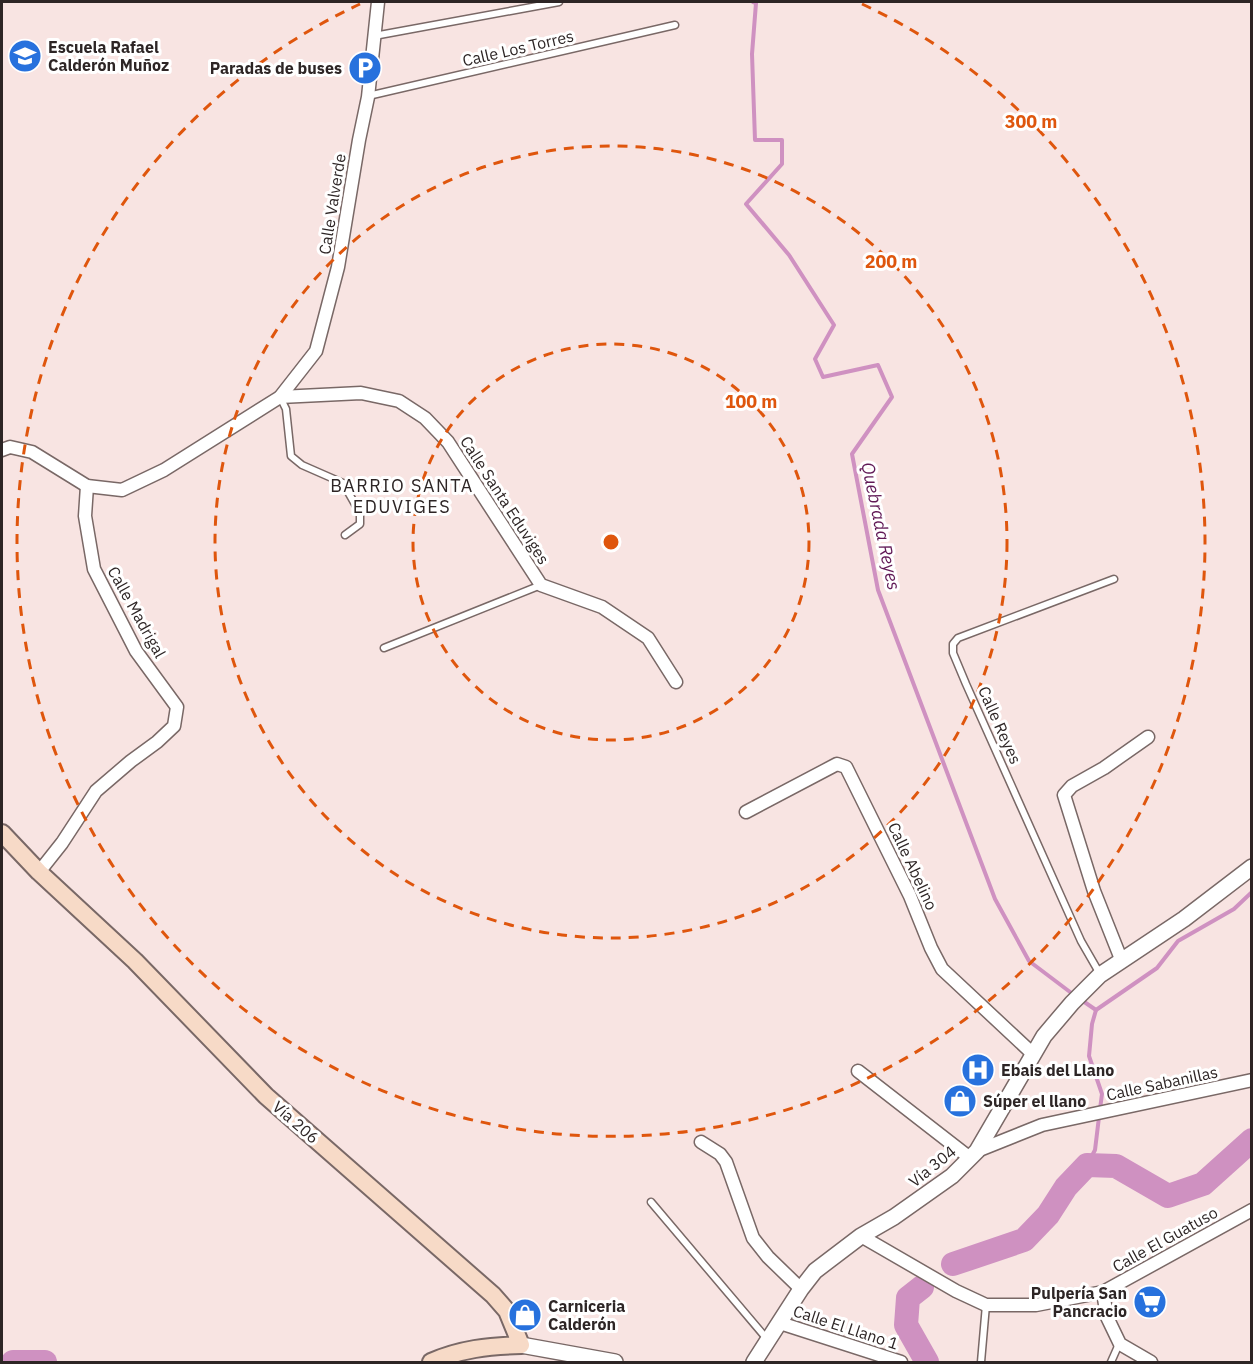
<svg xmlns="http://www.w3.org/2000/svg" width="1253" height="1364" viewBox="0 0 1253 1364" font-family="'IBM Plex Sans',sans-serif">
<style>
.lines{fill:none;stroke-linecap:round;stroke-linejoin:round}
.stream{stroke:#cf91c1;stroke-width:4}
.river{stroke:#cf91c1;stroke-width:24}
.service-casing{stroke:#796866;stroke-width:9}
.minor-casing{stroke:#796866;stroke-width:15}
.tertiary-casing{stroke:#796866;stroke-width:18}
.secondary-casing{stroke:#796866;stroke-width:20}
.service{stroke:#fff;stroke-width:6}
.minor{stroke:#fff;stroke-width:12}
.tertiary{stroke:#fff;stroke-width:15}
.secondary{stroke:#f7dac7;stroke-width:16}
.ring{fill:none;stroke:#df560d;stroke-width:3;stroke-dasharray:10 8}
.labels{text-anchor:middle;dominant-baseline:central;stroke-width:6;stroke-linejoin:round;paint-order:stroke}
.poi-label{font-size:16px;font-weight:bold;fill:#2d2525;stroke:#fff;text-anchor:start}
.street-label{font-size:16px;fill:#2d2525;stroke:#fff}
.neighbourhood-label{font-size:18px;letter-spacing:1.5px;fill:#2d2525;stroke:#fff}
.water-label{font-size:18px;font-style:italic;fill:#611956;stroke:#fff}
.centre{fill:#df560d;stroke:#fff;stroke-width:3}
.ring-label{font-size:18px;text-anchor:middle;font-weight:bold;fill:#df560d;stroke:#fff;stroke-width:6;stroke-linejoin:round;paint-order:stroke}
</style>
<rect width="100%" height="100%" fill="#f8e4e2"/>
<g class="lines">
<g class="stream">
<path d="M753,2l3,1 -4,51 3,86h27v24l-36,40 43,51 45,70 -19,34 8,18 55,-12 14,32 -40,57 26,136 117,309 34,62 45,34"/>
<path d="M1080,999l16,11"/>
<path d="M1100,1109l2,-15 -13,-38 3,-32 4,-14 61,-42 21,-27 56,-32 18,-17"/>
<path d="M1087,1165l8,-15 4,-33"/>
</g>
<g class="river">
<path d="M953,1264l71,-24 24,-25 18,-28 21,-22 29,1 52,30 35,-12 49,-44"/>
<path d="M922,1287l-14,11 -2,27 21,37"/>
<path d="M13,1362h32"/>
</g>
<defs>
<g id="service">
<path d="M374,36l185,-34"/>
<path d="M368,96l307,-71"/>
<path d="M280,397l6,12 5,47 11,9 41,18 17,30v11l-15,11"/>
<path d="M384,648l157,-63"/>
<path d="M1100,974l-19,-33 -115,-257 -13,-31v-9l5,-6 156,-59"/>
<path d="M651,1202l116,137"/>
<path d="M981,1362l5,-57"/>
<path d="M1111,1362l8,-18"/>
</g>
<g id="minor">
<path d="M280,397l81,-4 38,8 26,17 23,24 93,143 61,22 46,31 28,44"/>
<path d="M2,450l8,-3 22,5 55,34 35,4 42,-20 116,-73 36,-46 22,-84 21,-127 9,-43 10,-95"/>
<path d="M746,812l91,-48 9,3 64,129 21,52 11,21 91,85"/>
<path d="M39,872l23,-29 34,-52 35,-30 26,-19 17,-16 3,-19 -41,-56 -42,-82 -9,-53 2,-30"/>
<path d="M1121,959l-27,-68 -30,-96 8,-9 32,-18 44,-31"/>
<path d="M858,1071l112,87"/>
<path d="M701,1142l19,12 6,8 27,76 15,19 33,32"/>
<path d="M977,1151l65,-26 210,-45"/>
<path d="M861,1236l95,55 30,14h50l67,-13 149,-82"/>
<path d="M1103,1292l4,25 13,27 31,18"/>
<path d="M780,1323l121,39"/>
</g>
<g id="tertiary">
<path d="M521,1345l94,17"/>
<path d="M754,1362l47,-73 14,-18 46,-35 33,-19 58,-41 25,-25 67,-115 28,-33 28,-28 84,-56 68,-52"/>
</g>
<path id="secondary" d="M2,833l37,39 96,89 131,135 227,199 14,16 14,34c-32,1 -61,4 -90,17"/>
</defs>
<use href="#service" class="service-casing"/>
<use href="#minor" class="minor-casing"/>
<use href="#tertiary" class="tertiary-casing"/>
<use href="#secondary" class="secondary-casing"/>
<use href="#service" class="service"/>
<use href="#minor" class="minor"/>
<use href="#tertiary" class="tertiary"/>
<use href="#secondary" class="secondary"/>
</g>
<g class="ring">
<circle cx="611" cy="542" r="198"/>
<circle cx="611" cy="542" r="396"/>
<path d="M862 4A594 594 0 1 1 360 4"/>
</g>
<defs>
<symbol id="school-disc" viewBox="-11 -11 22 22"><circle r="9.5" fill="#2771dd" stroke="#fff"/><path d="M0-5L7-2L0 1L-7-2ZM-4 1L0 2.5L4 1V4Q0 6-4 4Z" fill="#fff"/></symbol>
<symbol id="parking-disc" viewBox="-11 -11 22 22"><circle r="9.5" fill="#2771dd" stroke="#fff"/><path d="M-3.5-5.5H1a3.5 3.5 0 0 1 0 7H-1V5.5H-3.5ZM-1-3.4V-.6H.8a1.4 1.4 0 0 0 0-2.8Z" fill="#fff"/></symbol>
<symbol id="hospital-disc" viewBox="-11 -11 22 22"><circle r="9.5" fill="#2771dd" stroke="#fff"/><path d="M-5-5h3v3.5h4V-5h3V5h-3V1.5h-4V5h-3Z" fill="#fff"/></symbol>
<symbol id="shop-disc" viewBox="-11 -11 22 22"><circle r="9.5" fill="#2771dd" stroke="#fff"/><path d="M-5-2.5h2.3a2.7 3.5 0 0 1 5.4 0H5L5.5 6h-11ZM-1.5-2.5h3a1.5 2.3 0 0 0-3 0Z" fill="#fff"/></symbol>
<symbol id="supermarket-disc" viewBox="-11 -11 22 22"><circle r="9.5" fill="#2771dd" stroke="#fff"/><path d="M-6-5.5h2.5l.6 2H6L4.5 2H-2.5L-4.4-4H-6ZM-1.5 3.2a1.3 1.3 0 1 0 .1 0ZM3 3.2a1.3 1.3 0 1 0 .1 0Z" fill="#fff"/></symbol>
</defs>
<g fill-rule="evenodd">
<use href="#school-disc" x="6" y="37" width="38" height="38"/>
<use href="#parking-disc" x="346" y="49" width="38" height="38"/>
<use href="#hospital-disc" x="959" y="1051" width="38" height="38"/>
<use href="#shop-disc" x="941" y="1082" width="38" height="38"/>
<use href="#supermarket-disc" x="1131" y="1283" width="38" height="38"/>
<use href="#shop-disc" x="506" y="1296" width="38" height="38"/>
</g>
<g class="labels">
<g class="poi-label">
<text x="48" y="47">Escuela Rafael<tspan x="48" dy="18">Calderón Muñoz</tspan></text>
<text x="342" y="68" text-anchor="end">Paradas de buses</text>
<text x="1001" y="1070">Ebais del Llano</text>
<text x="983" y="1101">Súper el llano</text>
<text x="1127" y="1293" text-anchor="end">Pulpería San<tspan x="1127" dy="18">Pancracio</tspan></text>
<text x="548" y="1306">Carniceria<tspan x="548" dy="18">Calderón</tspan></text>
</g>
<g class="street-label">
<text transform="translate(518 48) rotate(-13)">Calle Los Torres</text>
<text transform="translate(332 204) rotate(-81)">Calle Valverde</text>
<text transform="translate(505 500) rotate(57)">Calle Santa Eduviges</text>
<text transform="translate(137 612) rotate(61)">Calle Madrigal</text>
<text transform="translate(1000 725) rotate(66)">Calle Reyes</text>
<text transform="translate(913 866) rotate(65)">Calle Abelino</text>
<text transform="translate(1162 1083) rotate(-12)">Calle Sabanillas</text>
<text transform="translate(296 1122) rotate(41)">Vía 206</text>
<text transform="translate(932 1166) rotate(-39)">Vía 304</text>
<text transform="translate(1165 1239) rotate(-29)">Calle El Guatuso</text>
<text transform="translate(846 1327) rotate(18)">Calle El Llano 1</text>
</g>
<g class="neighbourhood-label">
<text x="402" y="485">BARRIO SANTA<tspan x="402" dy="21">EDUVIGES</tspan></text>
</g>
<g class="water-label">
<text transform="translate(881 526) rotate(78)">Quebrada Reyes</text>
</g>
</g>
<circle cx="611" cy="542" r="9" class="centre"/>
<g class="ring-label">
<text x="1031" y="128">300 m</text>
<text x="891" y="268">200 m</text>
<text x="751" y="408">100 m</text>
</g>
<rect width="1253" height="1364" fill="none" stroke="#2d2525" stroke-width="6"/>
</svg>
